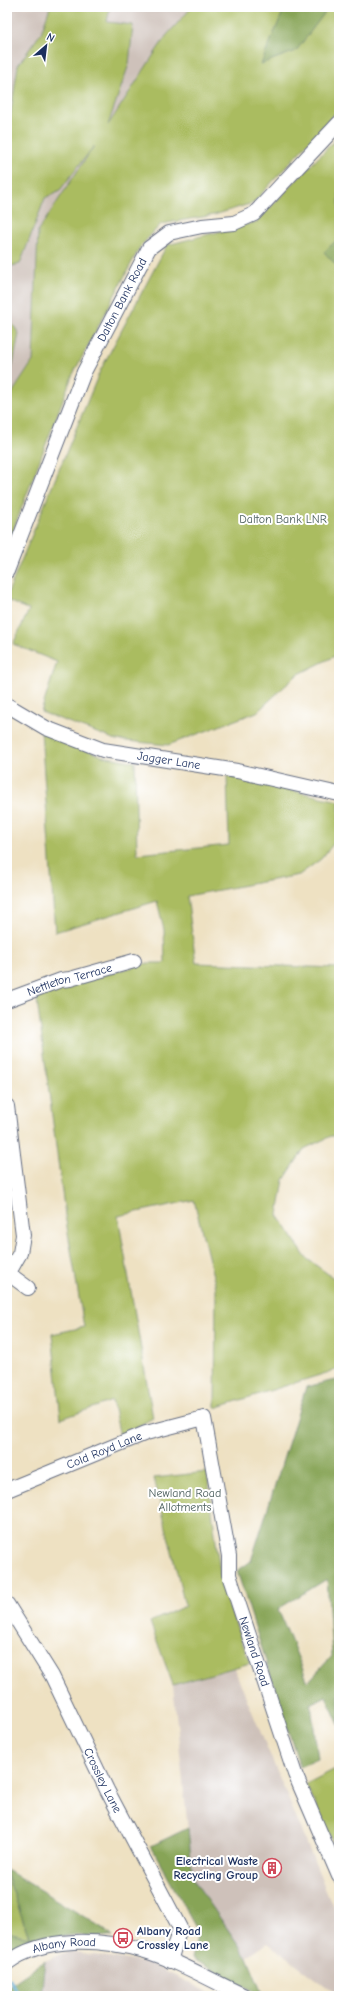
<svg xmlns="http://www.w3.org/2000/svg" width="346" height="2003" viewBox="0 0 346 2003" font-family="'Comic Neue',sans-serif">
<style>
.industrial{fill:#cec1ba}
.green{fill:#aabc60;stroke:#62765f}
.forest{fill:#87a456;stroke:#516a5a;fill-rule:evenodd}
.lines{fill:none;stroke-linecap:round;stroke-linejoin:round}
.stream{stroke:#5bacd6;stroke-width:3}
.minor-casing{stroke:#656d81;stroke-width:16}
.minor{stroke:#fff;stroke-width:14}
.labels{text-anchor:middle;dominant-baseline:central;stroke-width:4;stroke-linejoin:round;paint-order:stroke}
.street-label{font-size:12px;fill:#1b2f5e;stroke:#fff}
.park-label{font-size:12px;fill:#4d605f;stroke:#fff}
.poi-label{font-size:12px;font-weight:bold;fill:#1b2f5e;stroke:#fff;text-anchor:end}
</style>
<rect width="100%" height="100%" fill="#fff"/>
<filter id="ink" filterUnits="userSpaceOnUse"><feTurbulence type="fractalNoise" baseFrequency=".025" numOctaves="2"/><feDisplacementMap in="SourceGraphic" scale="8" xChannelSelector="R" yChannelSelector="G"/><feConvolveMatrix kernelMatrix="1 2 1 2 8 2 1 2 1" color-interpolation-filters="sRGB"/></filter>
<filter id="wash" filterUnits="userSpaceOnUse"><feTurbulence type="fractalNoise" baseFrequency=".012" numOctaves="4" result="noise"/><feDisplacementMap in="SourceGraphic" scale="16" xChannelSelector="R" yChannelSelector="G"/><feGaussianBlur stdDeviation="0.9" result="paint"/><feColorMatrix in="noise" values="0 0 0 0 0 0 0 0 0 0 0 0 0 0 0 0 0 1.4 0 .05"/><feComposite in="paint" operator="in"/></filter>
<g filter="url(#wash)">
<rect width="100%" height="100%" fill="#eee1c2"/>
<g class="industrial">
<path d="M7,7h185l-26,29 -128,195 -5,130 -26,40z"/>
<path d="M234,1668l105,253v75l-71,-53 -21,14 -54,-78 -20,-194z"/>
<path d="M68,1951l80,12 69,33h-176l4,-35z"/>
</g>
<g class="green">
<path d="M50,7h60l-3,15 26,3 -4,39 -21,61 58,-89 26,-29h147v102l-86,94 -39,12 -53,9 -21,23 -68,129 -65,170v-145l26,-40 5,-130 56,-85 -34,44 -15,8 -25,66 -13,3v-128l11,-74 23,-32z"/>
<path d="M339,136v518l-42,21 -40,37 -89,33 -52,-5 -75,-28 16,-50 -44,-18 16,-34 -22,-10v-5l93,-224 67,-126 89,-23z"/>
<path d="M7,315l12,19 -10,49 -2,4z"/>
<path d="M41,731l61,25 33,6 2,92 92,-9 -2,-69 112,25v36l-18,22 -22,16 -112,21 9,67 143,5v168h-8l-27,13 -20,31 -6,35 28,43 33,24v87l-124,39 1,-120 -22,-88 -76,16 35,202 -33,18 -8,-35 -51,18 -9,-85 32,-7 -19,-112 -29,-222 112,-30h17l-1,-33 -7,-29 -102,31z"/>
<path d="M207,1472l15,116 28,75 -77,22 -23,-63 35,-16 -31,-128z"/>
<path d="M339,1767v88l-33,-71z"/>
<path d="M7,1875l22,62 -22,-5z"/>
</g>
<g class="forest">
<path d="M285,7h44l-33,44 -35,13z"/>
<path d="M339,238v30l-15,-16z"/>
<path d="M339,1379v346l-13,-29 -15,8 7,55 -18,8 -63,-196 14,-10 55,-174zM327,1579l5,77 -24,26 -30,-73z"/>
<path d="M188,1828l5,51 54,78 16,39 -71,-37 5,-29 -46,-84z"/>
<path d="M7,1870l94,57 12,10 -40,-2 -36,5 -30,12v-20l22,5 -22,-62z"/>
<path d="M45,1961l-4,35h-34v-9z"/>
</g>
<g class="lines">
<path class="stream" d="M10,1979l8,17"/>
</g>
</g>
<g filter="url(#ink)">
<g class="lines">
<defs>
<g id="minor">
<path id="s1" d="M7,571l77,-199 65,-124 20,-15 33,-7 32,-3 20,-9 85,-91"/>
<path id="s2" d="M7,705l39,23 57,22 134,21 102,23"/>
<path id="s3" d="M7,1000l54,-20 9,-1 64,-18"/>
<path d="M7,1106l16,129 -3,18 -13,23"/>
<path d="M9,1274l19,14"/>
<path id="s4" d="M7,1490l139,-57 58,-15 25,138v19l66,199 44,102"/>
<path id="s5" d="M7,1604l45,72 55,114 73,138 -10,33"/>
<path id="s6" d="M7,1963c38,-28 94,-24 138,-12 34,10 67,30 100,45"/>
</g>
</defs>
<use href="#minor" class="minor-casing"/>
<use href="#minor" class="minor"/>
</g>
</g>
<defs>
<symbol id="building-ring" viewBox="-11 -11 22 22"><circle r="9.5" fill="#fff" stroke="#d1495b" stroke-width="1.5"/><path d="M-4-6H4V6H1V3H-1V6H-4ZM-2.5-4.3h1.7v1.8h-1.7ZM.8-4.3h1.7v1.8H.8ZM-2.5-1h1.7V.8h-1.7ZM.8-1h1.7V.8H.8Z" fill="#d1495b"/></symbol>
<symbol id="bus-ring" viewBox="-11 -11 22 22"><circle r="9.5" fill="#fff" stroke="#d1495b" stroke-width="1.5"/><path d="M-5-6H5V4H4V6H2V4H-2V6H-4V4H-5ZM-3.5-4V0h7V-4ZM-3.5 1.2v1.5H-2V1.2ZM2 1.2v1.5H3.5V1.2Z" fill="#d1495b"/></symbol>
</defs>
<g fill-rule="evenodd">
<use href="#building-ring" x="261" y="1857" width="22" height="22"/>
<use href="#bus-ring" x="112" y="1927" width="22" height="22"/>
</g>
<g class="labels">
<g class="street-label">
<text stroke="none"><textPath href="#s1" startOffset="295">Dalton Bank Road</textPath></text>
<text stroke="none"><textPath href="#s2" startOffset="173">Jagger Lane</textPath></text>
<text stroke="none"><textPath href="#s3" startOffset="66">Nettleton Terrace</textPath></text>
<text stroke="none"><textPath href="#s4" startOffset="105">Cold Royd Lane</textPath></text>
<text stroke="none"><textPath href="#s4" startOffset="450">Newland Road</textPath></text>
<text stroke="none"><textPath href="#s5" startOffset="201">Crossley Lane</textPath></text>
<text stroke="none"><textPath href="#s6" startOffset="61">Albany Road</textPath></text>
</g>
<g class="park-label">
<text x="283" y="519">Dalton Bank LNR</text>
<text x="185" y="1493">Newland Road<tspan x="185" dy="14">Allotments</tspan></text>
</g>
<g class="poi-label">
<text x="258" y="1861">Electrical Waste<tspan x="258" dy="14">Recycling Group</tspan></text>
<text x="137" y="1931" text-anchor="start">Albany Road<tspan x="137" dy="14">Crossley Lane</tspan></text>
</g>
</g>
<rect width="346" height="2003" fill="none" stroke="#fff" stroke-width="24"/>
<g transform="translate(46 46) rotate(28)" stroke="#ffffff" stroke-width="3" paint-order="stroke">
<path d="M0-3L7 15L0 10L-7 15Z" fill="#1b2f5e"/>
<text y="-6" font-size="11" font-weight="bold" text-anchor="middle" fill="#1b2f5e">N</text>
</g>
</svg>
